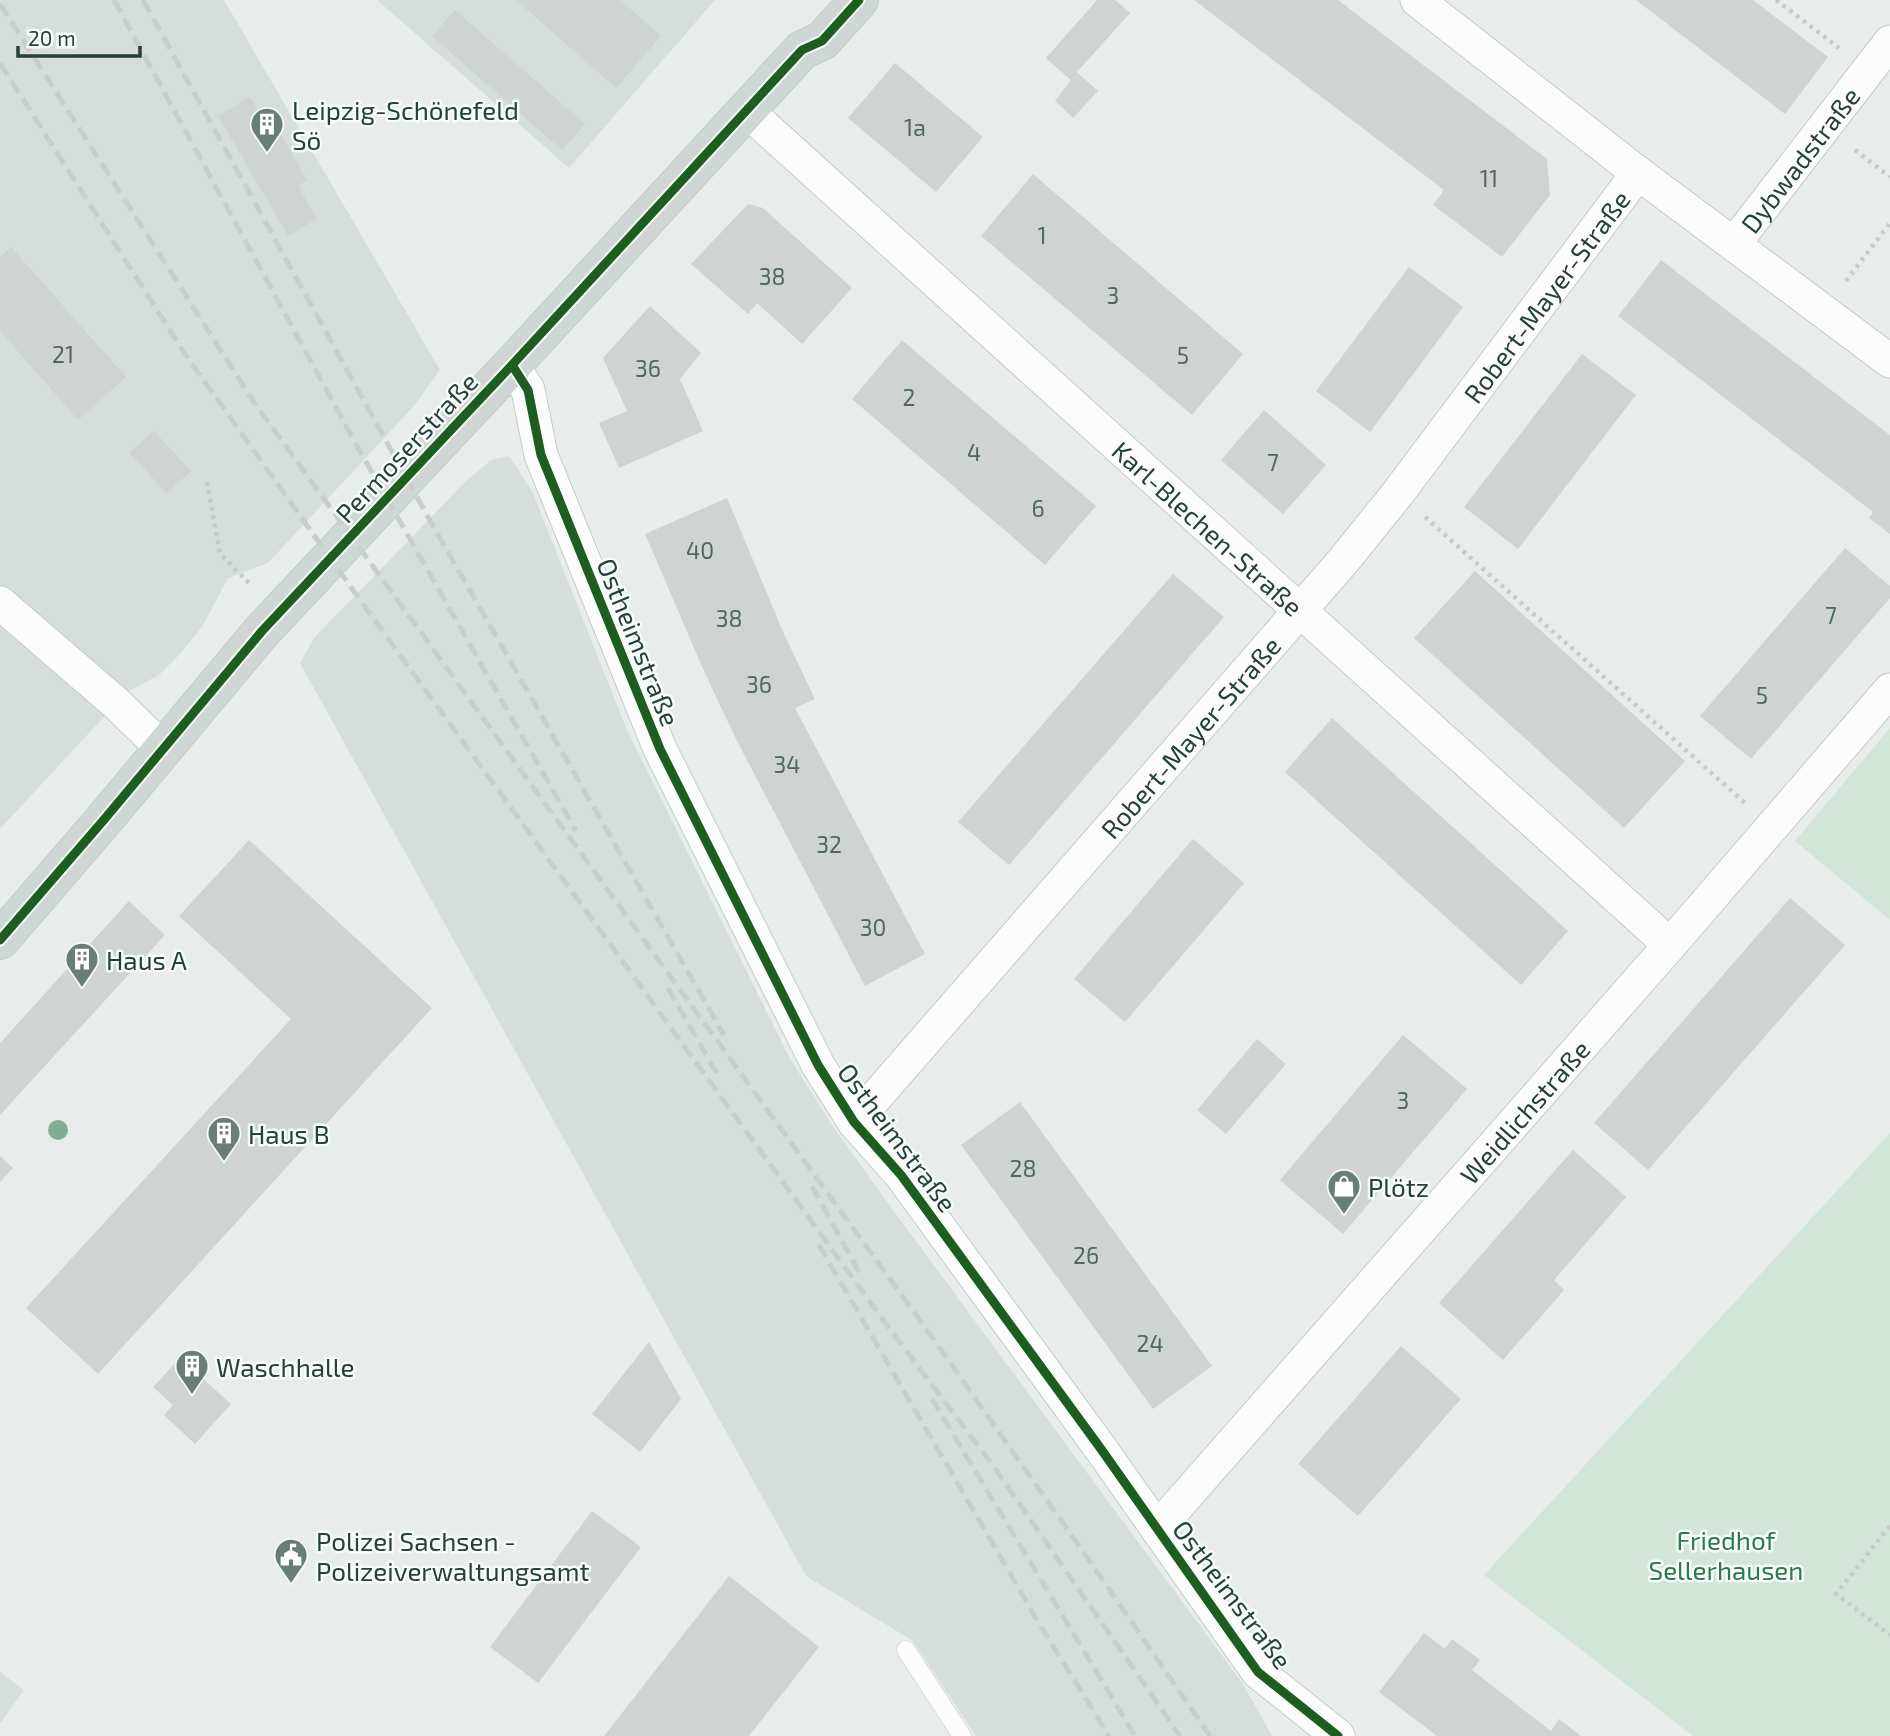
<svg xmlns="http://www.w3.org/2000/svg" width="1890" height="1736" viewBox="0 0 1890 1736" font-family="'Exo 2',sans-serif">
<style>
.built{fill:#d6dedb}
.green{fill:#d1e6d8}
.building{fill:#cfd4d2}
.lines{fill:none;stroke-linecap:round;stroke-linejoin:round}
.service-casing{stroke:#c5cac8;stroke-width:19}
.minor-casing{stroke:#c5cac8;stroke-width:35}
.primary-casing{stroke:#c3ccc9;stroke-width:40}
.path{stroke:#c3ccca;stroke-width:4.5;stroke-dasharray:3.5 5;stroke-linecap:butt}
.service{stroke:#fcfcfc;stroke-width:18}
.minor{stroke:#fcfcfc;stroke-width:33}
.primary{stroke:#cfd7d5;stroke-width:38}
.rail{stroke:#c9cdcc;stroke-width:5;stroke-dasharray:14 7;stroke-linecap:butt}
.cycleway-casing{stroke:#f7fbf9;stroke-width:13}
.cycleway{stroke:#1b5e20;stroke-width:9}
.tree{fill:#81ae93}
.labels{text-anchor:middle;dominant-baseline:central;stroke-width:5;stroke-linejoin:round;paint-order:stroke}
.number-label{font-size:23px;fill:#506761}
.poi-label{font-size:26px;fill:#24423a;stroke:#f7fbf9;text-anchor:start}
.street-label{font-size:26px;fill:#24423a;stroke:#f7fbf9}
.park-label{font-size:26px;fill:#2d7a4b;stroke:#f7fbf9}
</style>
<rect width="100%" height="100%" fill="#e8edeb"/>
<g class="built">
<path d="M0,0h224l216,370 -26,36 -146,157 -40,15 -26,49 -24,29 -19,19 -32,17 -127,137z"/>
<path d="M377,0h338l-146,168z"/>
<path d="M509,456l23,35 95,239 162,327 43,68 47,66 364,493 29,52h-296l-63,-95 -107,-65 -506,-913 14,-25 151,-156 26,-22z"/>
<path d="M0,1672l24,18 -24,34z"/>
</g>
<g class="green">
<path d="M1890,728v192l-95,-79z"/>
<path d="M1890,1133v603h-197l-209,-161z"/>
</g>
<g class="building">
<path d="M516,0h104l41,36 -45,52z"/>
<path d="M1097,0h18l15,13 -53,59 21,19 -25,27 -18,-17 16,-21 -25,-22z"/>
<path d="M1194,0h144l209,159 3,36 -48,62 -69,-52 11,-15z"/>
<path d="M1636,0h117l75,57 -43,57z"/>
<path d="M455,10l130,114 -23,26 -130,-114z"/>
<path d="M895,63l88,74 -47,55 -88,-74z"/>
<path d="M250,97l19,32 7,-4 31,55 -9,6 19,33 -29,17 -70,-120z"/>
<path d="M1033,174l210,180 -51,61 -211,-179z"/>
<path d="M748,204l15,4 89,80 -50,56 -45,-41 -9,11 -57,-50z"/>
<path d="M11,247l115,130 -48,43 -78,-89v-74z"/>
<path d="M1661,260l229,175v99l-21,-16 4,-6 -255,-196z"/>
<path d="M1409,267l54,40 -93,125 -54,-41z"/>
<path d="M650,306l51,47 -21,26 23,52 -84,37 -20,-45 28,-12 -24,-53z"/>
<path d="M902,340l194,166 -51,59 -193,-166z"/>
<path d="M1582,354l54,41 -118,154 -54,-42z"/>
<path d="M1264,410l62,55 -43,49 -62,-54z"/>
<path d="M154,431l37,40 -24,22 -38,-40z"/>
<path d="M727,498l57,136 31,65 -20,9 130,246 -60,32 -129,-247 -33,-70 -58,-135z"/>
<path d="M1845,548l45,38v12l-139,161 -51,-43z"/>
<path d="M1475,571l210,190 -61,67 -210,-190z"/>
<path d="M1173,574l51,43 -215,248 -51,-43z"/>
<path d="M1332,718l236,213 -47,54 -236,-213z"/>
<path d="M1193,839l51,44 -119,139 -51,-43z"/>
<path d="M249,840l183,168 -334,366 -72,-66 265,-289 -112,-103z"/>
<path d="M1790,898l55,47 -197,225 -54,-47z"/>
<path d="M129,901l36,34 -165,180v-72z"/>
<path d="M1403,1035l64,54 -124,145 -63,-54z"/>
<path d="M1257,1039l29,25 -60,70 -29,-24z"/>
<path d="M1020,1102l192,264 -59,43 -192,-264z"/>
<path d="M1573,1150l53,47 -72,83 10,10 -61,70 -64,-57z"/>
<path d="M0,1156l13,12 -13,14z"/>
<path d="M649,1342l32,57 -41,53 -48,-38z"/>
<path d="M1401,1346l60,53 -103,117 -60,-52z"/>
<path d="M180,1358l51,46 -36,40 -31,-29 9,-10 -20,-18z"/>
<path d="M592,1511l49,36 -103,136 -48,-36z"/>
<path d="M729,1576l90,71 -70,89h-145z"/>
<path d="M1424,1633l21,16 7,-10 28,21 -8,10 79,61 8,-12 22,17h-144l-58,-44z"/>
</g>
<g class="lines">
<defs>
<path id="service" d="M906,1650l56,86"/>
<g id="minor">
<path d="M1417,0l221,173 252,188"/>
<path id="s1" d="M746,110l924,835"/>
<path id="s2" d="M1734,244l156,-202"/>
<path d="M512,365l16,25 13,65 119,294 158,316 36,57 47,53 200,274 157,223 80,64"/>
<path d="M0,603l117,101 46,45"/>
<path id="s3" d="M854,1122l490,-562 54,-67 240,-320"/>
<path id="s4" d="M1157,1529l513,-584 220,-255"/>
</g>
<path id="primary" d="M0,940l102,-118 160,-191 250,-266 290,-315 20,-9 37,-41"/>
</defs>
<use href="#service" class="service-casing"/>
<use href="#minor" class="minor-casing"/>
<use href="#primary" class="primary-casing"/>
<g class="path">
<path d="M1776,0l63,48"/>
<path d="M1855,150l35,27"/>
<path d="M1846,281l44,-58"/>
<path d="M207,482l13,72 31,31"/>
<path d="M1425,517l320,286"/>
<path d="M1890,1526l-54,68 54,41"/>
</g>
<use href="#service" class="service"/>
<use href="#minor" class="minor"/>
<use href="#primary" class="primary"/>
<g class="rail">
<path d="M114,0l243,446 219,385"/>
<path d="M143,0l290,526 291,509"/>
<path d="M0,4l253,397 679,936 159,226 119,173"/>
<path d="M0,63l185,291 175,246 529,728 105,139 186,269"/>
<path d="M668,988l52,91"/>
<path d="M812,1186l47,86"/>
<path d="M819,1245l221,380 69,111"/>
<path d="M932,1399l203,337"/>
</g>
<defs>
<g id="cycleway">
<path d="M512,365l16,25 13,65 119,294 158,316 36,57 47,53 200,274 157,223 80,64"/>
<path d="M0,940l102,-118 160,-191 250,-266 290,-315 20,-9 37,-41"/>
</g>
</defs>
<use href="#cycleway" class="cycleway-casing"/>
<use href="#cycleway" class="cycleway"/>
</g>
<circle class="tree" cx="58" cy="1130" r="10"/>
<defs>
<symbol id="building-pin" viewBox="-11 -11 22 30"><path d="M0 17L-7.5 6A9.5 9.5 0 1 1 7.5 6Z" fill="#697e78" stroke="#f7fbf9"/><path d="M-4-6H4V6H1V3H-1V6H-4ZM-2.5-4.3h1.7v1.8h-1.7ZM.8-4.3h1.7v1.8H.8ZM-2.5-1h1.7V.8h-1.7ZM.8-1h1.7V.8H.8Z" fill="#fff"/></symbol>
<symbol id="shop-pin" viewBox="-11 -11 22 30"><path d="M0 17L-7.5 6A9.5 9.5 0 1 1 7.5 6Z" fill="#697e78" stroke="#f7fbf9"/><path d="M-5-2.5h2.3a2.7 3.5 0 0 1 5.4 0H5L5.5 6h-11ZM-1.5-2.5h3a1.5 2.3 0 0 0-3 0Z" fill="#fff"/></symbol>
<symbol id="civic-pin" viewBox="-11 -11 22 30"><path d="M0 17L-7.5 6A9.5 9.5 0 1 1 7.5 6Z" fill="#697e78" stroke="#f7fbf9"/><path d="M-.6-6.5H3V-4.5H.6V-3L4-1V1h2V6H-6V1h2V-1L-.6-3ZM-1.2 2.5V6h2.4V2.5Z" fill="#fff"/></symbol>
</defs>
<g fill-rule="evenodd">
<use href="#building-pin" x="248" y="105" width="38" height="52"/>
<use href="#building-pin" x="63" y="940" width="38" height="52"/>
<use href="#building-pin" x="205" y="1114" width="38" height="52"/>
<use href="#shop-pin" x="1325" y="1167" width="38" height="52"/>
<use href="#building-pin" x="173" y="1347" width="38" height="52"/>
<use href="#civic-pin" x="272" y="1536" width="38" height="52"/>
</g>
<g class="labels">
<g class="number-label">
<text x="915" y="127">1a</text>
<text x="1489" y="178">11</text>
<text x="1042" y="235">1</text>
<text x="772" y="276">38</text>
<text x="1113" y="295">3</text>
<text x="63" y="354">21</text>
<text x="1183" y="355">5</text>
<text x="648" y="368">36</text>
<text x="909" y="397">2</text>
<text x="974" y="452">4</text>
<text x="1273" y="462">7</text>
<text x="1038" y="508">6</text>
<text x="700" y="550">40</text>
<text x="1831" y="615">7</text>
<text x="729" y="618">38</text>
<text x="759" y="684">36</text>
<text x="1762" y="695">5</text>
<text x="787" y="764">34</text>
<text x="829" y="844">32</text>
<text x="873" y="927">30</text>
<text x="1403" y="1100">3</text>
<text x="1023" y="1168">28</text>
<text x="1086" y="1255">26</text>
<text x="1150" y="1343">24</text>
</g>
<g class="poi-label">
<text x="292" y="109">Leipzig-Schönefeld<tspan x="292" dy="30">Sö</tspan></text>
<text x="106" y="959">Haus A</text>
<text x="248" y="1133">Haus B</text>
<text x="1368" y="1186">Plötz</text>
<text x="216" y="1366">Waschhalle</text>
<text x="316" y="1540">Polizei Sachsen -<tspan x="316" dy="30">Polizeiverwaltungsamt</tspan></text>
</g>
<g class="street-label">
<text stroke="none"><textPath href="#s2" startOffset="107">Dybwadstraße</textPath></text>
<text stroke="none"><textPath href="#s3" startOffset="1078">Robert-Mayer-Straße</textPath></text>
<text transform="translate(406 447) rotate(-47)">Permoserstraße</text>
<text stroke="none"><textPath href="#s1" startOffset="623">Karl-Blechen-Straße</textPath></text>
<text transform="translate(639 642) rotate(68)">Ostheimstraße</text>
<text stroke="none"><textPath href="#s3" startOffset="511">Robert-Mayer-Straße</textPath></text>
<text stroke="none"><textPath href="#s4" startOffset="556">Weidlichstraße</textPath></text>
<text transform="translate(898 1137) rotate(53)">Ostheimstraße</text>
<text transform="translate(1233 1594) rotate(53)">Ostheimstraße</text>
</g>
<g class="park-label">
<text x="1726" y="1539">Friedhof<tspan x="1726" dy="30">Sellerhausen</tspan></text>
</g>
</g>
<path d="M18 46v10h122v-10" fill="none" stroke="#24423a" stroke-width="3.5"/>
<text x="28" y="46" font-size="21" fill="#24423a" stroke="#f7fbf9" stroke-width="5" paint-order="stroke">20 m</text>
</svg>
